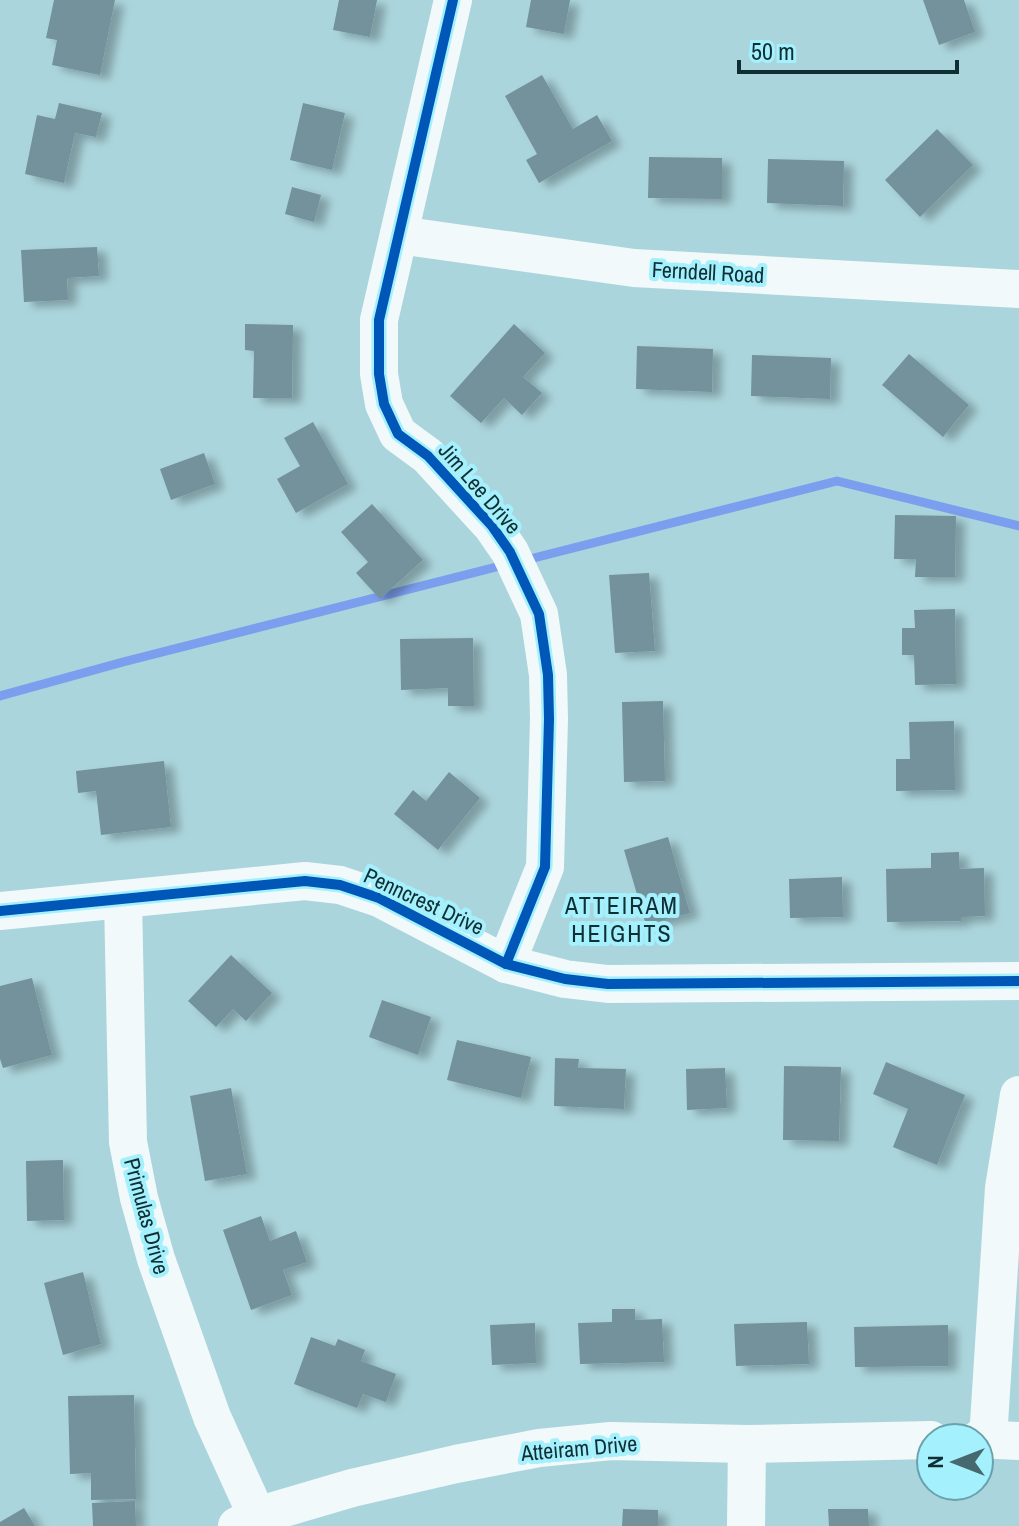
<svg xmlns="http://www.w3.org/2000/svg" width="1019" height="1526" viewBox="0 0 1019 1526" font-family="'Archivo Narrow',sans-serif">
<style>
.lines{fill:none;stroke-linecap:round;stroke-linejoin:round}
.stream{stroke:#7c9eee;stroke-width:9}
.building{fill:#73929b;filter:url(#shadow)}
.minor{stroke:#f2f9fa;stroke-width:38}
.cycleway-casing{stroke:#a4f0fd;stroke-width:15}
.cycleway{stroke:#0057b8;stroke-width:10}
.labels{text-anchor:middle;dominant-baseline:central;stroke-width:8;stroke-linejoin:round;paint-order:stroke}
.street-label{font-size:22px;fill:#0f2f34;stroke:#a4f0fd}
.neighbourhood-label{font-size:24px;letter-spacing:2px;fill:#0f2f34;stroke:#a4f0fd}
</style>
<defs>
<filter id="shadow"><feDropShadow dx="9" dy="5" stdDeviation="4" flood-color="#0004"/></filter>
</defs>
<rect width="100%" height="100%" fill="#abd5dc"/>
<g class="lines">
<g class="stream">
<path d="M522,561l315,-80 182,45"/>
<path d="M0,696l123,-34 385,-98"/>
</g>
</g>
<g class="building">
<path d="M54,0h61l-15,75 -48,-10 5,-25 -11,-2z"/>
<path d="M339,0h38l-7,37 -37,-7z"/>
<path d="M531,0h39l-6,34 -38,-7z"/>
<path d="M923,0h41l11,32 -36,13z"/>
<path d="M542,75l31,54 24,-14 15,26 -73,42 -13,-23 11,-6 -32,-58z"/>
<path d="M59,103l43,10 -6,24 -21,-4 -11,50 -39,-9 12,-59 18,4z"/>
<path d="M303,103l42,10 -13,57 -42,-10z"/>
<path d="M937,129l36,36 -53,52 -35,-37z"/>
<path d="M649,157l73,1v41l-74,-1z"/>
<path d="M768,159l76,2 -1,45 -76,-3z"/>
<path d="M292,187l29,8 -7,27 -29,-8z"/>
<path d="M97,247l2,29 -32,2 1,22 -44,2 -3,-52z"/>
<path d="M245,324l48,1 -1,73h-39l1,-47 -9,-1z"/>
<path d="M514,324l31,29 -22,24 19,16 -20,22 -18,-17 -23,25 -31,-27z"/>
<path d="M637,346l76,3 -1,43 -76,-3z"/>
<path d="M909,354l60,51 -26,32 -61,-52z"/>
<path d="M752,355l79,3 -1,41 -79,-3z"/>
<path d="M313,422l35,62 -52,29 -19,-34 23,-13 -16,-28z"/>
<path d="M204,453l11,31 -44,16 -11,-31z"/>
<path d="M372,504l51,56 -43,39 -24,-26 12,-11 -27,-30z"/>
<path d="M895,515l61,1 -1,61h-40l1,-18h-22z"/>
<path d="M649,573l6,78 -40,2 -6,-78z"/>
<path d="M955,609l1,75 -41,1 -1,-30h-12v-27h13l-1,-18z"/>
<path d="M473,638l1,68h-26v-18l-47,2 -1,-51z"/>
<path d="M663,701l2,80 -41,1 -2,-80z"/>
<path d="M954,721l1,69 -59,1v-32h14l-1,-37z"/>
<path d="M164,761l7,66 -70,8 -5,-44 -18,2 -2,-22z"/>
<path d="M449,772l31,26 -42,52 -44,-36 19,-24 13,11z"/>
<path d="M668,837l22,76 -44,12 -22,-75z"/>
<path d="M959,852v17l25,-1 1,48 -24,1v4l-74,1 -1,-53 45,-1v-15z"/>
<path d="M842,877l1,40 -53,1 -1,-39z"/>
<path d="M231,955l41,38 -26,28 -13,-12 -17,18 -28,-26z"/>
<path d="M32,978l20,77 -49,13 -3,-9v-73z"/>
<path d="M382,1000l49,17 -13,38 -49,-18z"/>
<path d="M457,1040l74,17 -10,41 -74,-18z"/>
<path d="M555,1058l24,1 -1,9 48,1 -2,40 -70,-3z"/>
<path d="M886,1062l79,33 -28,70 -44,-18 15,-38 -35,-15z"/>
<path d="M784,1066l57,1 -2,74 -56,-1z"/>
<path d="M725,1068l2,40 -40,2 -1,-41z"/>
<path d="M231,1088l16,86 -42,7 -15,-85z"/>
<path d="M63,1160l1,60 -37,1 -1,-60z"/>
<path d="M261,1216l9,25 26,-10 11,31 -24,8 9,25 -41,15 -28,-80z"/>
<path d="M83,1272l18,72 -38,11 -19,-72z"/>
<path d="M612,1309h23v11l27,-1 2,43 -84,2 -2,-41 34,-1z"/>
<path d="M807,1322l2,42 -73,2 -2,-42z"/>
<path d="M535,1323l1,40 -44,2 -2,-40z"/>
<path d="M948,1325v41l-93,1 -1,-40z"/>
<path d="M311,1337l24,9 3,-7 27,11 -4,11 35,13 -10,28 -23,-8 -6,14 -63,-24z"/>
<path d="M134,1395l2,104 -45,1v-27l-21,1 -2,-78z"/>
<path d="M135,1501l1,25h-43l-1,-23z"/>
<path d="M24,1508l11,18h-35v-4z"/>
<path d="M623,1509l35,1v16h-36z"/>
<path d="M828,1509h40l1,17h-40z"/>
</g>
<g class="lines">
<g class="minor">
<path d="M453,0l-74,320v54l5,30 14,30 30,22 64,70 18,26 29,62 9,61 1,44 -4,148 -39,97"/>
<path d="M399,235l235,33 385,21"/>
<path d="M123,899l5,243 11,56 17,61 56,158 45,99"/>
<path d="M0,911l305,-30 35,4 39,13 127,66 59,15 43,5 411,-3"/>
<path d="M979,1439l40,2"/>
<path d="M988,1439l16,-251 15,-93"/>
<path d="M237,1526l20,-10 95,-28 104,-24 83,-16 72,-7 136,3 184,-4"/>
<path d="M746,1526l1,-82"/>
</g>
<defs>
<g id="cycleway">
<path d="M453,0l-74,320v54l5,30 14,30 30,22 64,70 18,26 29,62 9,61 1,44 -4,148 -39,97"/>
<path d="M0,911l305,-30 35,4 39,13 127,66 59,15 43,5 411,-3"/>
</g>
</defs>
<use href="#cycleway" class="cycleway-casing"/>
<use href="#cycleway" class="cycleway"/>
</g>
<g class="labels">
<g class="street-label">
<text transform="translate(708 272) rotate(3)">Ferndell Road</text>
<text transform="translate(480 488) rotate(49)">Jim Lee Drive</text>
<text transform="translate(424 901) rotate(25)">Penncrest Drive</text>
<text transform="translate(147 1216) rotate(75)">Primulas Drive</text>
<text transform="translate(579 1448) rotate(-5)">Atteiram Drive</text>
</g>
<g class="neighbourhood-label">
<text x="622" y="905">ATTEIRAM<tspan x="622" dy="28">HEIGHTS</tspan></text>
</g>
</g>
<g transform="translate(955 1462) rotate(270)"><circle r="38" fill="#a4f0fd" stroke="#68a3ad" stroke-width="2"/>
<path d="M0-6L14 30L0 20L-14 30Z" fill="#46696f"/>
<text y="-12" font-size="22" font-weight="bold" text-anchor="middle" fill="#0f2f34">N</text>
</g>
<path d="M739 60v12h218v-12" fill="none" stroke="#0f2f34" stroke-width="4"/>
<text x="751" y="60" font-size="24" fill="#0f2f34" stroke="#a4f0fd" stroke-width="6" paint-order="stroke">50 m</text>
</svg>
